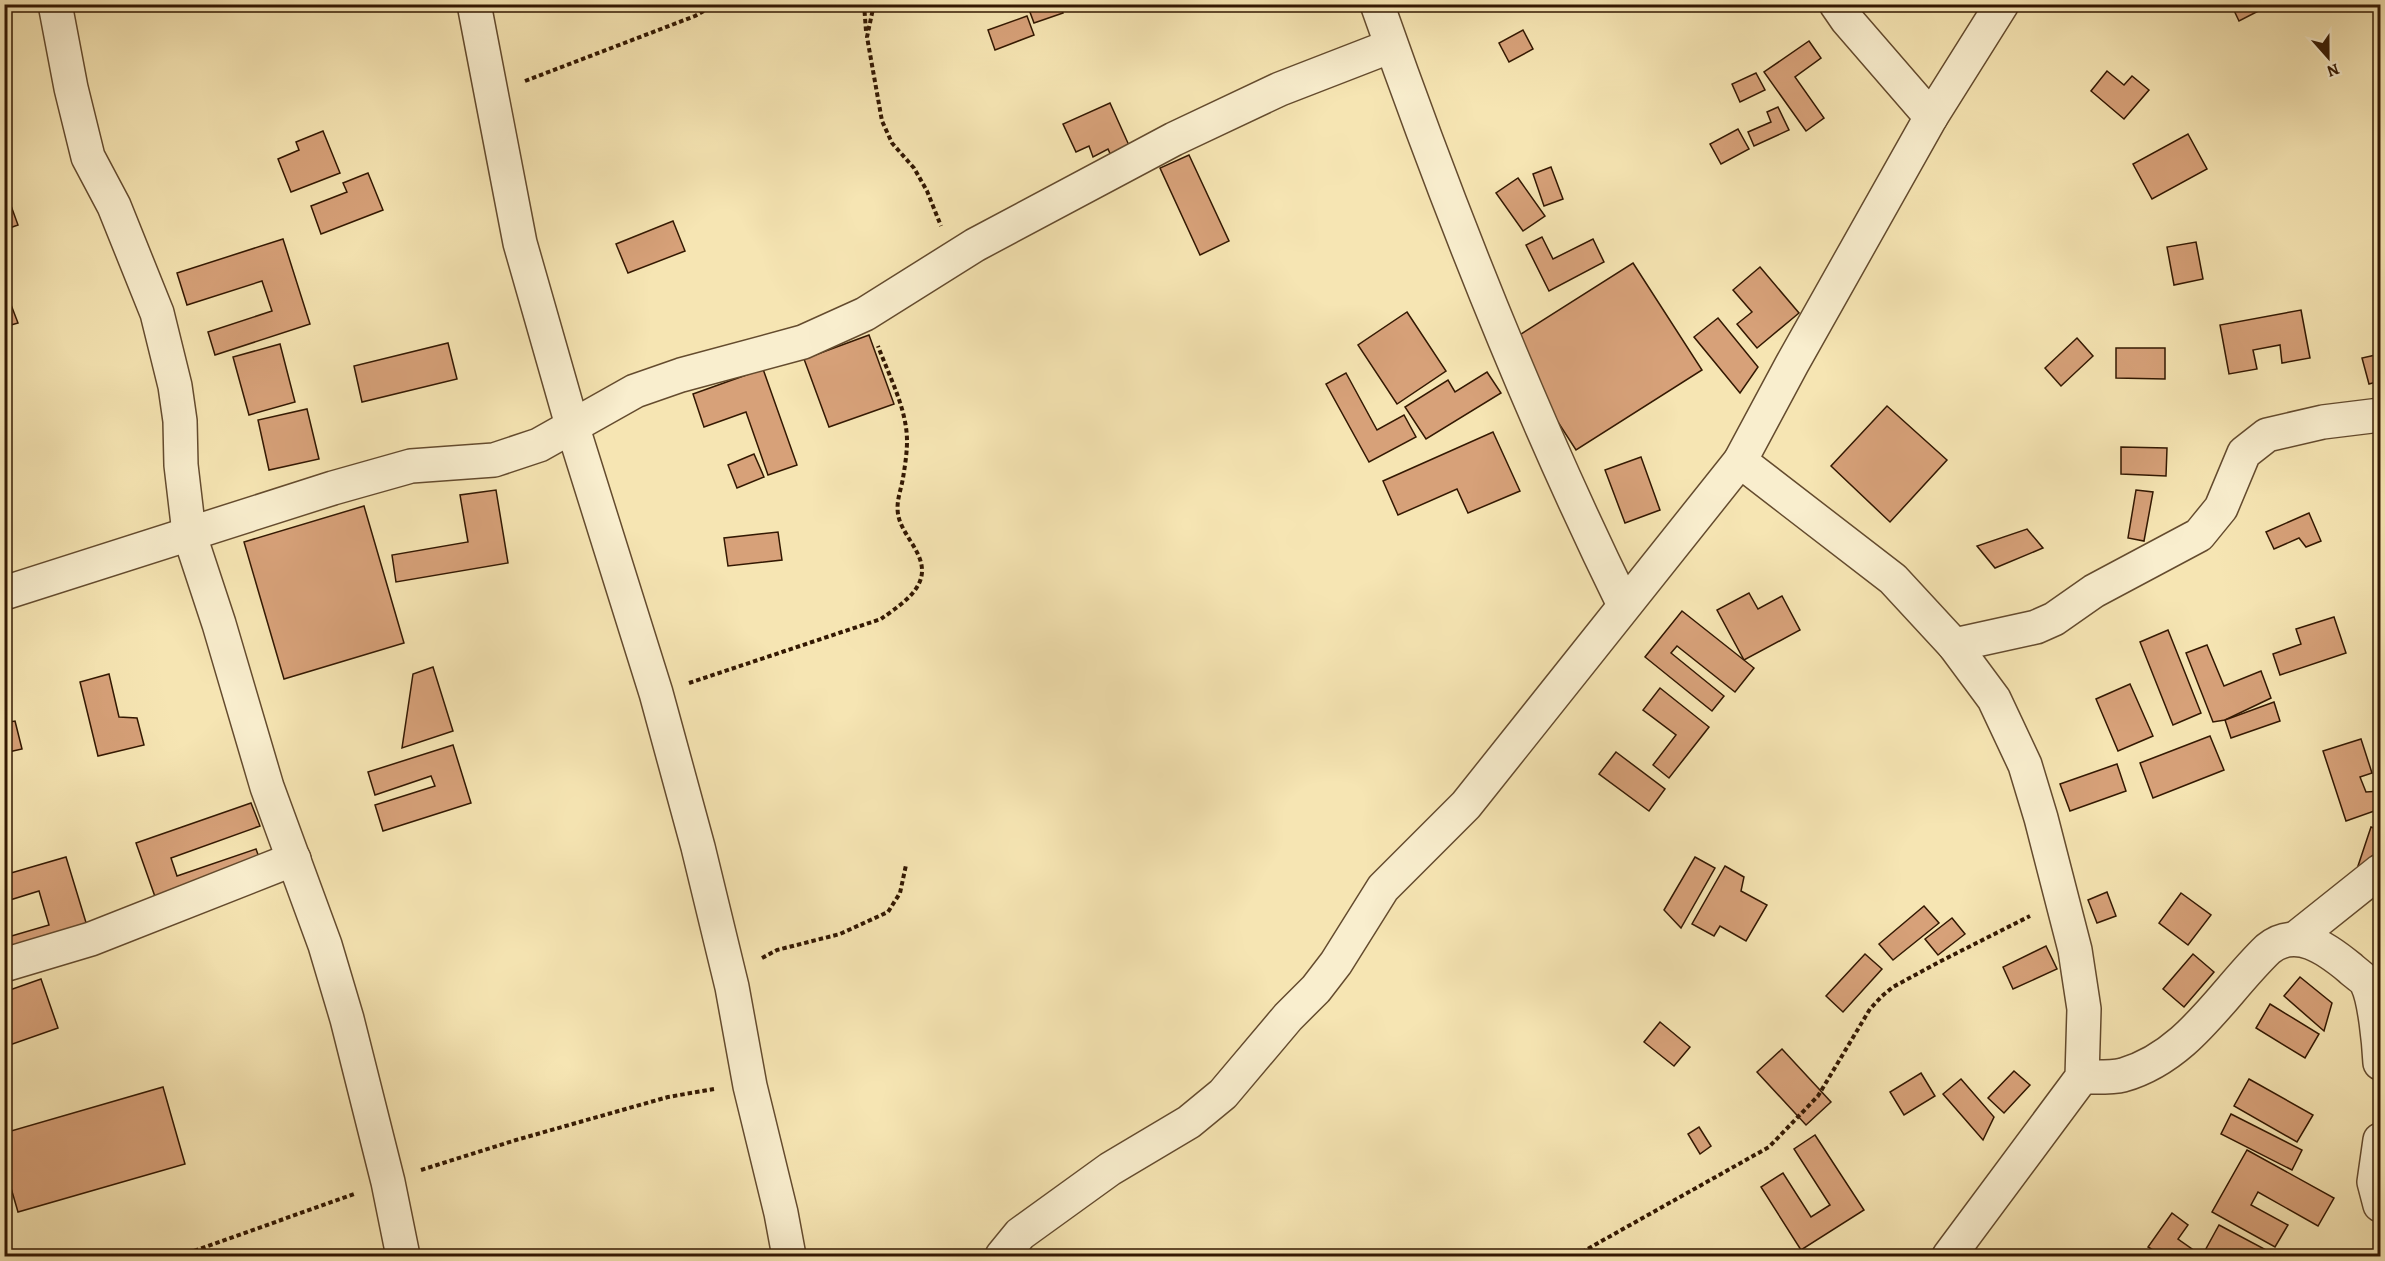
<svg xmlns="http://www.w3.org/2000/svg" width="2385" height="1261" viewBox="0 0 2385 1261" font-family="Alegreya,serif">
<style>
.building{fill:#d7a179;stroke:#331802;stroke-width:1.5}
.lines{fill:none;stroke-linecap:round;stroke-linejoin:round}
.street-casing{stroke:#644b2e;stroke-width:36}
.path{stroke:#331802;stroke-width:4;stroke-dasharray:4.5 3;stroke-linecap:butt}
.street{stroke:#f9eece;stroke-width:33}
</style>
<rect width="100%" height="100%" fill="#f6e5b3"/>
<filter id="stains"><feTurbulence type="fractalNoise" baseFrequency=".00333" numOctaves="4"/><feColorMatrix values="0 0 0 0 .2 0 0 0 0 .09 0 0 0 0 .02 0 0 0 .5 -.17"/></filter>
<radialGradient id="worn" r=".72"><stop offset=".6" stop-color="#630" stop-opacity="0"/><stop offset="1" stop-color="#630" stop-opacity=".3"/></radialGradient>
<g class="building">
<path d="M1027,4h33l3,9 -29,10z"/>
<path d="M2126,4h14l-10,7z"/>
<path d="M2231,4h41l-33,17z"/>
<path d="M1027,16l7,19 -39,15 -7,-20z"/>
<path d="M1523,30l10,19 -24,13 -10,-19z"/>
<path d="M1809,41l12,17 -26,19 29,41 -18,13 -42,-59z"/>
<path d="M2107,71l17,14 8,-9 17,14 -25,29 -33,-28z"/>
<path d="M1756,73l9,17 -25,12 -8,-18z"/>
<path d="M1110,103l26,58 -19,8 -9,-20 -15,8 -4,-11 -13,6 -13,-28z"/>
<path d="M1778,107l11,23 -35,16 -6,-14 23,-10 -4,-10z"/>
<path d="M1738,129l11,20 -28,15 -11,-20z"/>
<path d="M323,131l17,42 -49,19 -13,-33 21,-9 -3,-8z"/>
<path d="M2188,134l19,35 -55,30 -19,-35z"/>
<path d="M1189,155l40,86 -29,14 -40,-87z"/>
<path d="M1551,167l12,32 -19,7 -11,-32z"/>
<path d="M368,173l15,37 -62,24 -10,-28 36,-14 -4,-9z"/>
<path d="M1518,178l27,38 -22,15 -27,-38z"/>
<path d="M10,203l8,22 -14,5v-25z"/>
<path d="M673,221l12,30 -57,22 -12,-29z"/>
<path d="M1542,237l11,22 40,-20 11,23 -55,29 -23,-46z"/>
<path d="M283,239l27,85 -95,31 -7,-23 64,-21 -10,-30 -75,24 -10,-32z"/>
<path d="M2196,242l7,37 -29,6 -7,-38z"/>
<path d="M1633,263l69,107 -126,80 -69,-107z"/>
<path d="M1760,267l39,46 -42,35 -20,-24 15,-12 -19,-22z"/>
<path d="M8,297l10,26 -14,4v-29z"/>
<path d="M2301,310l9,48 -28,5 -2,-18 -27,5 4,19 -28,5 -9,-49z"/>
<path d="M1407,312l39,59 -49,33 -39,-59z"/>
<path d="M1718,318l40,49 -18,26 -46,-56z"/>
<path d="M869,335l25,69 -65,23 -25,-68z"/>
<path d="M2077,338l16,18 -32,30 -16,-18z"/>
<path d="M448,343l9,36 -95,23 -8,-36z"/>
<path d="M280,344l15,58 -46,13 -16,-58z"/>
<path d="M2116,348h49v31l-49,-1z"/>
<path d="M2380,354v27l-11,3 -7,-26z"/>
<path d="M763,369l34,96 -29,10 -22,-63 -42,15 -11,-33z"/>
<path d="M1487,372l14,21 -75,46 -21,-32 43,-27 7,12z"/>
<path d="M1346,373l31,57 27,-15 12,22 -47,25 -43,-78z"/>
<path d="M1887,406l60,54 -57,62 -59,-56z"/>
<path d="M307,409l12,50 -50,11 -11,-50z"/>
<path d="M1493,432l27,59 -52,22 -11,-24 -59,26 -15,-34z"/>
<path d="M2121,447l46,1 -1,28 -45,-2z"/>
<path d="M754,454l10,23 -27,11 -9,-23z"/>
<path d="M1641,457l19,53 -35,13 -20,-53z"/>
<path d="M496,490l12,73 -112,19 -4,-27 76,-13 -8,-47z"/>
<path d="M2136,490l17,2 -9,49 -16,-3z"/>
<path d="M364,506l40,137 -120,36 -40,-137z"/>
<path d="M2309,513l12,28 -15,6 -7,-9 -25,11 -8,-17z"/>
<path d="M2027,529l16,19 -48,20 -18,-22z"/>
<path d="M778,532l4,28 -54,6 -4,-28z"/>
<path d="M1749,593l9,16 24,-13 18,34 -56,30 -27,-50z"/>
<path d="M1682,611l72,57 -19,24 -58,-46 -6,7 53,43 -12,15 -67,-54z"/>
<path d="M2334,617l12,36 -66,22 -7,-21 28,-10 -5,-15z"/>
<path d="M2168,630l33,83 -28,12 -33,-83z"/>
<path d="M2207,645l17,41 37,-15 10,27 -46,22 -12,2 -27,-69z"/>
<path d="M433,667l20,64 -51,17 11,-74z"/>
<path d="M109,674l10,43 18,1 7,27 -46,11 -18,-74z"/>
<path d="M2130,684l23,52 -35,15 -22,-52z"/>
<path d="M1660,688l49,39 -40,51 -16,-13 23,-30 -33,-25z"/>
<path d="M2274,702l6,19 -49,17 -6,-18z"/>
<path d="M15,721l7,28 -18,4v-30z"/>
<path d="M2210,736l14,34 -71,28 -13,-35z"/>
<path d="M2361,739l11,34 -12,4 6,15 14,-1v18l-34,12 -23,-70z"/>
<path d="M453,745l18,58 -88,28 -8,-26 60,-19 -4,-10 -56,19 -7,-23z"/>
<path d="M1616,752l49,37 -16,22 -50,-37z"/>
<path d="M2117,764l9,27 -56,20 -10,-27z"/>
<path d="M251,803l9,23 -89,32 6,18 79,-27 13,36 -105,37 -28,-79z"/>
<path d="M2371,827l9,3v28l-25,17z"/>
<path d="M66,857l25,82 -75,23 -8,-25 41,-12 -10,-34 -29,9 -6,-25z"/>
<path d="M1695,857l20,11 -34,60 -17,-18z"/>
<path d="M1725,866l19,11 -3,14 26,14 -21,36 -26,-15 -6,10 -22,-12z"/>
<path d="M2107,892l9,24 -19,7 -9,-23z"/>
<path d="M2181,893l30,22 -23,30 -29,-22z"/>
<path d="M1924,906l15,17 -46,37 -14,-16z"/>
<path d="M1952,918l13,16 -27,21 -13,-16z"/>
<path d="M2046,946l11,23 -44,20 -10,-22z"/>
<path d="M1865,954l17,15 -39,43 -17,-16z"/>
<path d="M2193,954l21,18 -30,35 -21,-18z"/>
<path d="M2300,977l32,26 -8,28 -40,-35z"/>
<path d="M41,979l17,49 -54,19v-55z"/>
<path d="M2270,1004l49,30 -14,24 -49,-30z"/>
<path d="M1660,1022l30,25 -16,19 -30,-24z"/>
<path d="M1782,1049l49,53 -25,23 -49,-53z"/>
<path d="M2014,1071l16,14 -26,28 -16,-15z"/>
<path d="M1921,1073l14,23 -31,19 -14,-23z"/>
<path d="M1961,1079l33,38 -11,23 -40,-46z"/>
<path d="M2249,1079l64,36 -16,27 -63,-36z"/>
<path d="M163,1087l22,77 -167,48 -14,-48v-31z"/>
<path d="M2231,1114l71,36 -10,20 -71,-36z"/>
<path d="M1699,1127l12,19 -11,8 -12,-20z"/>
<path d="M1815,1135l49,75 -63,40 -40,-63 22,-14 28,44 19,-12 -36,-56z"/>
<path d="M2247,1150l87,48 -16,28 -60,-34 -7,13 37,20 -13,22 -63,-35z"/>
<path d="M2172,1213l16,12 -10,14 14,10 -5,7h-25l-14,-9z"/>
<path d="M2219,1225l51,27 -2,4h-66z"/>
</g>
<g class="lines">
<defs>
<g id="street">
<path d="M55,4l16,84 17,69 26,49 43,107 18,73 5,35 1,44 8,68 30,91 48,163 58,158 22,74 41,163 15,74"/>
<path d="M474,4l46,239 52,182 84,268 42,154 34,140 18,99 31,127 8,43"/>
<path d="M1377,4c72,205 151,406 247,601"/>
<path d="M1836,4l11,16 84,97"/>
<path d="M1740,461l153,118 61,66 40,54 31,66 16,53 34,132 9,59 -2,68 -133,179"/>
<path d="M4,593l329,-105 78,-22 83,-6 45,-15 96,-54 46,-16 122,-33 62,-28 110,-69 199,-106 106,-50 111,-43"/>
<path d="M1954,645l82,-18 18,-8 40,-28 105,-56 22,-27 23,-55 23,-18 56,-13 57,-7"/>
<path d="M2296,938l84,-67"/>
<path d="M4,965l87,-26 203,-80"/>
<path d="M2082,1077c13,0 29,1 41,-2 66,-19 99,-82 145,-126 28,-23 59,0 82,19 5,5 14,10 17,16 8,16 12,60 13,79"/>
<path d="M2380,1140l-6,42 6,23"/>
<path d="M1002,1256l18,-22 90,-65 79,-47 34,-28 65,-77 28,-28 20,-26 47,-75 83,-83 274,-344 52,-97 139,-247 71,-113"/>
</g>
</defs>
<use href="#street" class="street-casing"/>
<g class="path">
<path d="M864,4l2,27"/>
<path d="M874,4l-7,33 15,84 10,22 22,25 13,23 14,35"/>
<path d="M525,81l170,-65 21,-12"/>
<path d="M689,683l192,-64c15,-11 40,-26 41,-47 1,-21 -21,-38 -24,-58 -2,-13 3,-24 5,-36 2,-12 4,-25 4,-37 0,-32 -18,-65 -29,-95"/>
<path d="M762,958l15,-8 63,-16 48,-22 12,-19 6,-28"/>
<path d="M421,1170l95,-30 152,-43 46,-8"/>
<path d="M180,1256l174,-62"/>
<path d="M1575,1256l194,-109 49,-51 52,-87 12,-13 11,-9 46,-25 91,-46"/>
</g>
<use href="#street" class="street"/>
</g>
<rect width="2385" height="1261" fill="none" stroke="#f6e5b3" stroke-width="24"/>
<rect x="6" y="6" width="2373" height="1249" fill="none" stroke="#331802" stroke-width="3"/>
<rect x="12" y="12" width="2361" height="1237" fill="none" stroke="#331802" stroke-width="1.5"/>
<g transform="translate(2328 57) rotate(159)" stroke="#f9eece" stroke-width="4.5" paint-order="stroke">
<path d="M0-4.5L10 22L0 15L-10 22Z" fill="#331802"/>
<text y="-9" font-size="16" font-weight="bold" text-anchor="middle" fill="#331802">N</text>
</g>
<rect width="100%" height="100%" filter="url(#stains)"/>
<rect width="100%" height="100%" fill="url(#worn)"/>
</svg>
